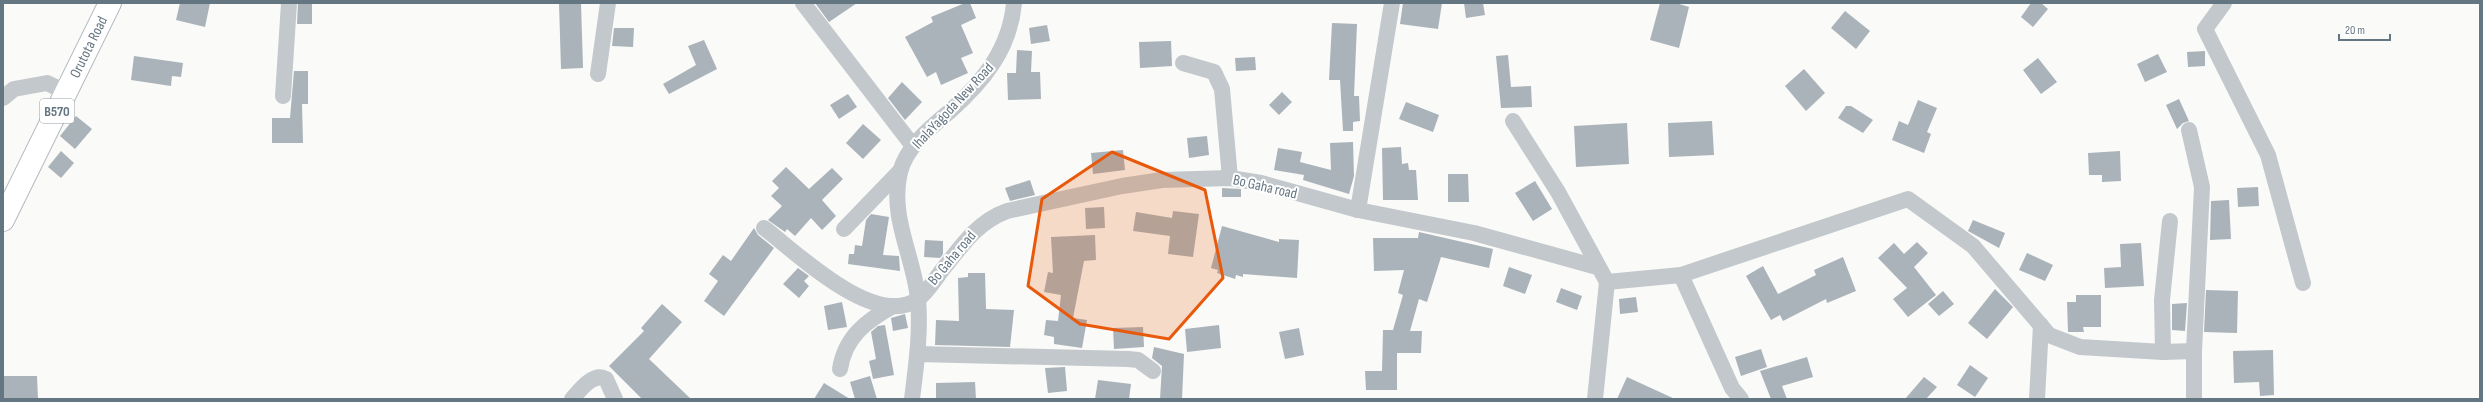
<svg xmlns="http://www.w3.org/2000/svg" width="2483" height="402" viewBox="0 0 2483 402" font-family="'Sofia Sans Condensed',sans-serif">
<style>
.building{fill:#aab3b9}
.lines{fill:none;stroke-linecap:round;stroke-linejoin:round}
.primary-casing{stroke:#b5babe;stroke-width:24}
.minor{stroke:#c3c8cc;stroke-width:16}
.primary{stroke:#fff;stroke-width:22}
.marked{fill:#e8590c;fill-opacity:0.2;stroke:#e8590c;stroke-width:3;stroke-linejoin:round}
.labels{text-anchor:middle;dominant-baseline:central;stroke-width:4;stroke-linejoin:round;paint-order:stroke}
.shield{fill:#fff;stroke:#939fa8;stroke-width:1}
.shield-label{font-size:14px;font-weight:bold;fill:#657683}
.street-label{font-size:15px;fill:#657683;stroke:#fff}
</style>
<rect width="100%" height="100%" fill="#fafaf8"/>
<g class="building">
<path d="M180,3h30l-5,24 -29,-7z"/>
<path d="M298,3h14v21h-15z"/>
<path d="M559,3h22l2,65 -22,1z"/>
<path d="M815,3h42l-28,19z"/>
<path d="M965,3h5l6,15 -15,7 12,28 -12,5 7,15 -27,12 -5,-13 -9,5 -22,-40 28,-15 -2,-5z"/>
<path d="M1403,3h39l-4,26 -38,-5z"/>
<path d="M1464,3h19l2,12 -19,3z"/>
<path d="M1660,3h16l13,4 -10,41 -29,-8z"/>
<path d="M2031,3h10l7,6 -15,18 -12,-10z"/>
<path d="M1845,11l25,20 -14,18 -25,-21z"/>
<path d="M1332,23l25,1 -3,72h5l1,25 -7,1v9h-10l-3,-51h-11z"/>
<path d="M1047,25l3,16 -19,3 -2,-16z"/>
<path d="M614,28h20l-1,19 -21,-1z"/>
<path d="M704,40l13,29 -48,25 -6,-10 33,-19 -8,-19z"/>
<path d="M1171,41l1,25 -32,2 -1,-26z"/>
<path d="M1017,50l15,1 -1,21h9l1,27 -33,1 -1,-27h9z"/>
<path d="M2205,51v15l-17,1 -1,-15z"/>
<path d="M2158,54l9,18 -22,10 -8,-18z"/>
<path d="M1508,55l3,32 20,-1 1,21 -31,1 -5,-52z"/>
<path d="M134,56l49,7 -2,14 -9,-1 -1,10 -40,-6z"/>
<path d="M1255,57l1,13 -20,1 -1,-13z"/>
<path d="M2038,58l19,24 -16,12 -18,-24z"/>
<path d="M1804,69l21,24 -19,18 -21,-25z"/>
<path d="M294,71h14v33h-6l1,39h-31v-25h18z"/>
<path d="M902,82l20,20 -17,18 -17,-22z"/>
<path d="M1282,92l10,10 -13,13 -10,-10z"/>
<path d="M848,94l9,13 -18,12 -9,-14z"/>
<path d="M2179,99l10,22 -6,2 -6,6 -11,-24z"/>
<path d="M1918,100l19,8 -10,24 4,2 -7,19 -32,-13 7,-19 9,4z"/>
<path d="M1406,102l33,13 -6,17 -34,-13z"/>
<path d="M1846,106h5l22,14 -10,13 -25,-15z"/>
<path d="M76,116l16,13 -17,20 -15,-13z"/>
<path d="M1712,121l2,34 -45,2 -1,-34z"/>
<path d="M1627,123l2,41 -53,3 -2,-41z"/>
<path d="M863,124l18,16 -18,19 -17,-16z"/>
<path d="M1207,136l2,19 -20,3 -2,-20z"/>
<path d="M1353,142l1,34 -5,18 -46,-14 1,-5 -30,-5 4,-22 24,4 -2,10 31,8 -1,-27z"/>
<path d="M1401,147l1,17 6,-1 1,7h7l2,30h-35l-1,-52z"/>
<path d="M1123,150l2,20 -32,4 -2,-21z"/>
<path d="M61,151l13,12 -13,15 -13,-11z"/>
<path d="M2120,151l1,30 -19,1v-7h-13l-1,-22z"/>
<path d="M786,167l23,22 23,-21 11,11 -21,21 14,16 -14,14 -11,-12 -16,18 -8,-7 -2,3 -17,-12 14,-14 -11,-10 8,-8 -7,-7z"/>
<path d="M1448,174h20l1,28h-21z"/>
<path d="M1030,180l5,15 -25,6 -5,-13z"/>
<path d="M1535,181l17,28 -19,12 -18,-28z"/>
<path d="M2258,187l1,19 -21,1 -1,-19z"/>
<path d="M1222,188l19,1v8h-19z"/>
<path d="M2229,200l2,39 -21,1 1,-39z"/>
<path d="M1104,207l1,21 -19,1 -1,-21z"/>
<path d="M1173,211l26,3 -6,43 -25,-3 2,-18 -37,-5 3,-19 36,6z"/>
<path d="M871,214l18,3 -6,38 16,1 1,15 -52,-7 1,-10h5l1,-9 7,1 4,-26z"/>
<path d="M1973,220l32,13 -6,15 -31,-17z"/>
<path d="M1222,226l57,16v-3l20,1 -2,38 -54,-4v3l-7,-2 -1,4 -18,-6 1,-3 -7,-2z"/>
<path d="M754,228l4,7 16,13 -50,68 -20,-15 14,-20 -9,-7 14,-19 8,6z"/>
<path d="M1419,232l74,17 -4,19 -48,-11 -14,45 -8,-3 -9,32h12l-1,22h-24v37h-31l-1,-19h17l1,-41h10l10,-35 -5,-2 6,-23 -30,1 -1,-33h45z"/>
<path d="M1095,235l1,25 -12,1 -11,57 14,2 -5,28 -28,-4v-7l-10,-2 2,-15 12,1 3,-26 -17,-3 4,-20 5,1 -2,-36z"/>
<path d="M925,240l18,1v13l-3,4 -16,-1z"/>
<path d="M1917,242l11,11 -14,14 22,28 -28,22 -15,-18 14,-11 -29,-30 16,-15 10,11z"/>
<path d="M2141,243l3,43 -39,2 -1,-20 17,-1 -1,-23z"/>
<path d="M2027,253l26,12 -8,16 -26,-11z"/>
<path d="M1843,257l13,34 -29,12 -1,-4 -43,22 -3,-6 -9,5 -25,-44 17,-10 15,28 38,-19 -2,-5z"/>
<path d="M1509,267l23,8 -7,19 -22,-8z"/>
<path d="M798,268l11,8 -5,5 5,5 -10,12 -16,-14z"/>
<path d="M968,273h17l1,36 28,1 -4,37 -75,-2 1,-25 23,1 -1,-43 10,-1z"/>
<path d="M1561,288l21,8 -5,14 -21,-8z"/>
<path d="M1995,289l18,18 -26,32 -19,-16z"/>
<path d="M2206,290l32,1 -1,42 -33,-1z"/>
<path d="M1943,291l11,13 -15,12 -11,-12z"/>
<path d="M2076,295h25v32h-18l1,5h-16l-1,-30h9z"/>
<path d="M1636,297l2,15 -18,2 -1,-15z"/>
<path d="M842,302l5,25 -19,3 -4,-24z"/>
<path d="M2187,303l-2,28 -13,-1v-26z"/>
<path d="M662,304l20,18 -33,37 42,40h-49l-33,-33 35,-35 -3,-3z"/>
<path d="M905,314l3,14 -15,3 -2,-13z"/>
<path d="M885,325l9,50 -21,4 -4,-18 7,-2 -5,-27 7,-6z"/>
<path d="M1219,325l2,23 -34,4 -2,-23z"/>
<path d="M1143,327l1,20 -30,2 -1,-21z"/>
<path d="M1299,328l5,27 -19,4 -6,-27z"/>
<path d="M1154,347l30,7 -2,45h-22l2,-33 -10,-8z"/>
<path d="M1761,349l6,18 -26,9 -6,-19z"/>
<path d="M2273,350l1,45 -14,1 -1,-14 -25,1 -1,-32z"/>
<path d="M1807,357l6,20 -31,9 5,13h-16l-11,-28z"/>
<path d="M1970,365l18,13 -13,19 -18,-12z"/>
<path d="M1065,367l2,24 -19,2 -3,-25z"/>
<path d="M3,376h34l1,23h-35z"/>
<path d="M870,376l7,23h-22l-5,-17z"/>
<path d="M1627,377l48,22h-58z"/>
<path d="M1924,377l13,10 -11,12h-21z"/>
<path d="M1098,380l33,4 -2,15h-34z"/>
<path d="M975,382l1,17h-40v-16z"/>
<path d="M824,383l26,16h-36z"/>
</g>
<g class="lines">
<defs>
<g id="primary">
<path id="s1" d="M3,220l107,-217"/>
</g>
</defs>
<use href="#primary" class="primary-casing"/>
<g class="minor">
<path d="M803,3l110,143"/>
<path d="M2224,3l-19,26 63,126 35,128"/>
<path d="M1183,63l31,9 8,17 8,89"/>
<path d="M598,74l10,-71"/>
<path d="M283,96l6,-93"/>
<path d="M3,98l11,-9 33,-6 19,9"/>
<path d="M1513,121l45,71 49,90 -12,117"/>
<path d="M2189,130l13,57 -8,164v48"/>
<path d="M1358,210l34,-207"/>
<path d="M764,228c32,24 111,102 154,71 11,-8 20,-25 29,-35 18,-23 33,-43 60,-53l115,-25 40,-6 68,-2 31,5 97,27 116,23 123,34"/>
<path d="M844,229l56,-58"/>
<path d="M1681,275l51,113 9,11"/>
<path d="M1607,282l74,-7 227,-76 65,47 76,89 31,12 83,5 31,-1"/>
<path d="M2163,352l-1,-52 8,-79"/>
<path d="M918,354l210,5 10,1 15,11"/>
<path d="M840,369c5,-32 26,-48 53,-63"/>
<path d="M572,399c8,-9 21,-27 34,-20l9,20"/>
<path d="M912,399c4,-33 9,-66 6,-100 -4,-42 -29,-83 -18,-127 7,-26 30,-44 49,-60 34,-30 61,-63 65,-109"/>
<path d="M2037,399l4,-74"/>
</g>
<use href="#primary" class="primary"/>
</g>
<path class="marked" d="M1112,152l93,38 18,88 -54,61 -89,-15 -52,-38 14,-87z"/>
<g class="labels">
<rect class="shield" x="40" y="99" width="34" height="24" rx="3"/>
<g class="shield-label">
<text x="57" y="111">B570</text>
</g>
<g class="street-label">
<text stroke="none"><textPath href="#s1" startOffset="193">Orutota Road</textPath></text>
<text transform="translate(953 106) rotate(-47)">IhalaYagoda New Road</text>
<text transform="translate(1265 187) rotate(13)">Bo Gaha road</text>
<text transform="translate(952 258) rotate(-50)">Bo Gaha road</text>
</g>
</g>
<rect width="2483" height="402" fill="none" stroke="#657683" stroke-width="8"/>
<path d="M2339 34v6h51v-6" fill="none" stroke="#657683" stroke-width="2"/>
<text x="2345" y="34" font-size="12" fill="#657683" stroke="#ffffff" stroke-width="3" paint-order="stroke">20 m</text>
</svg>
